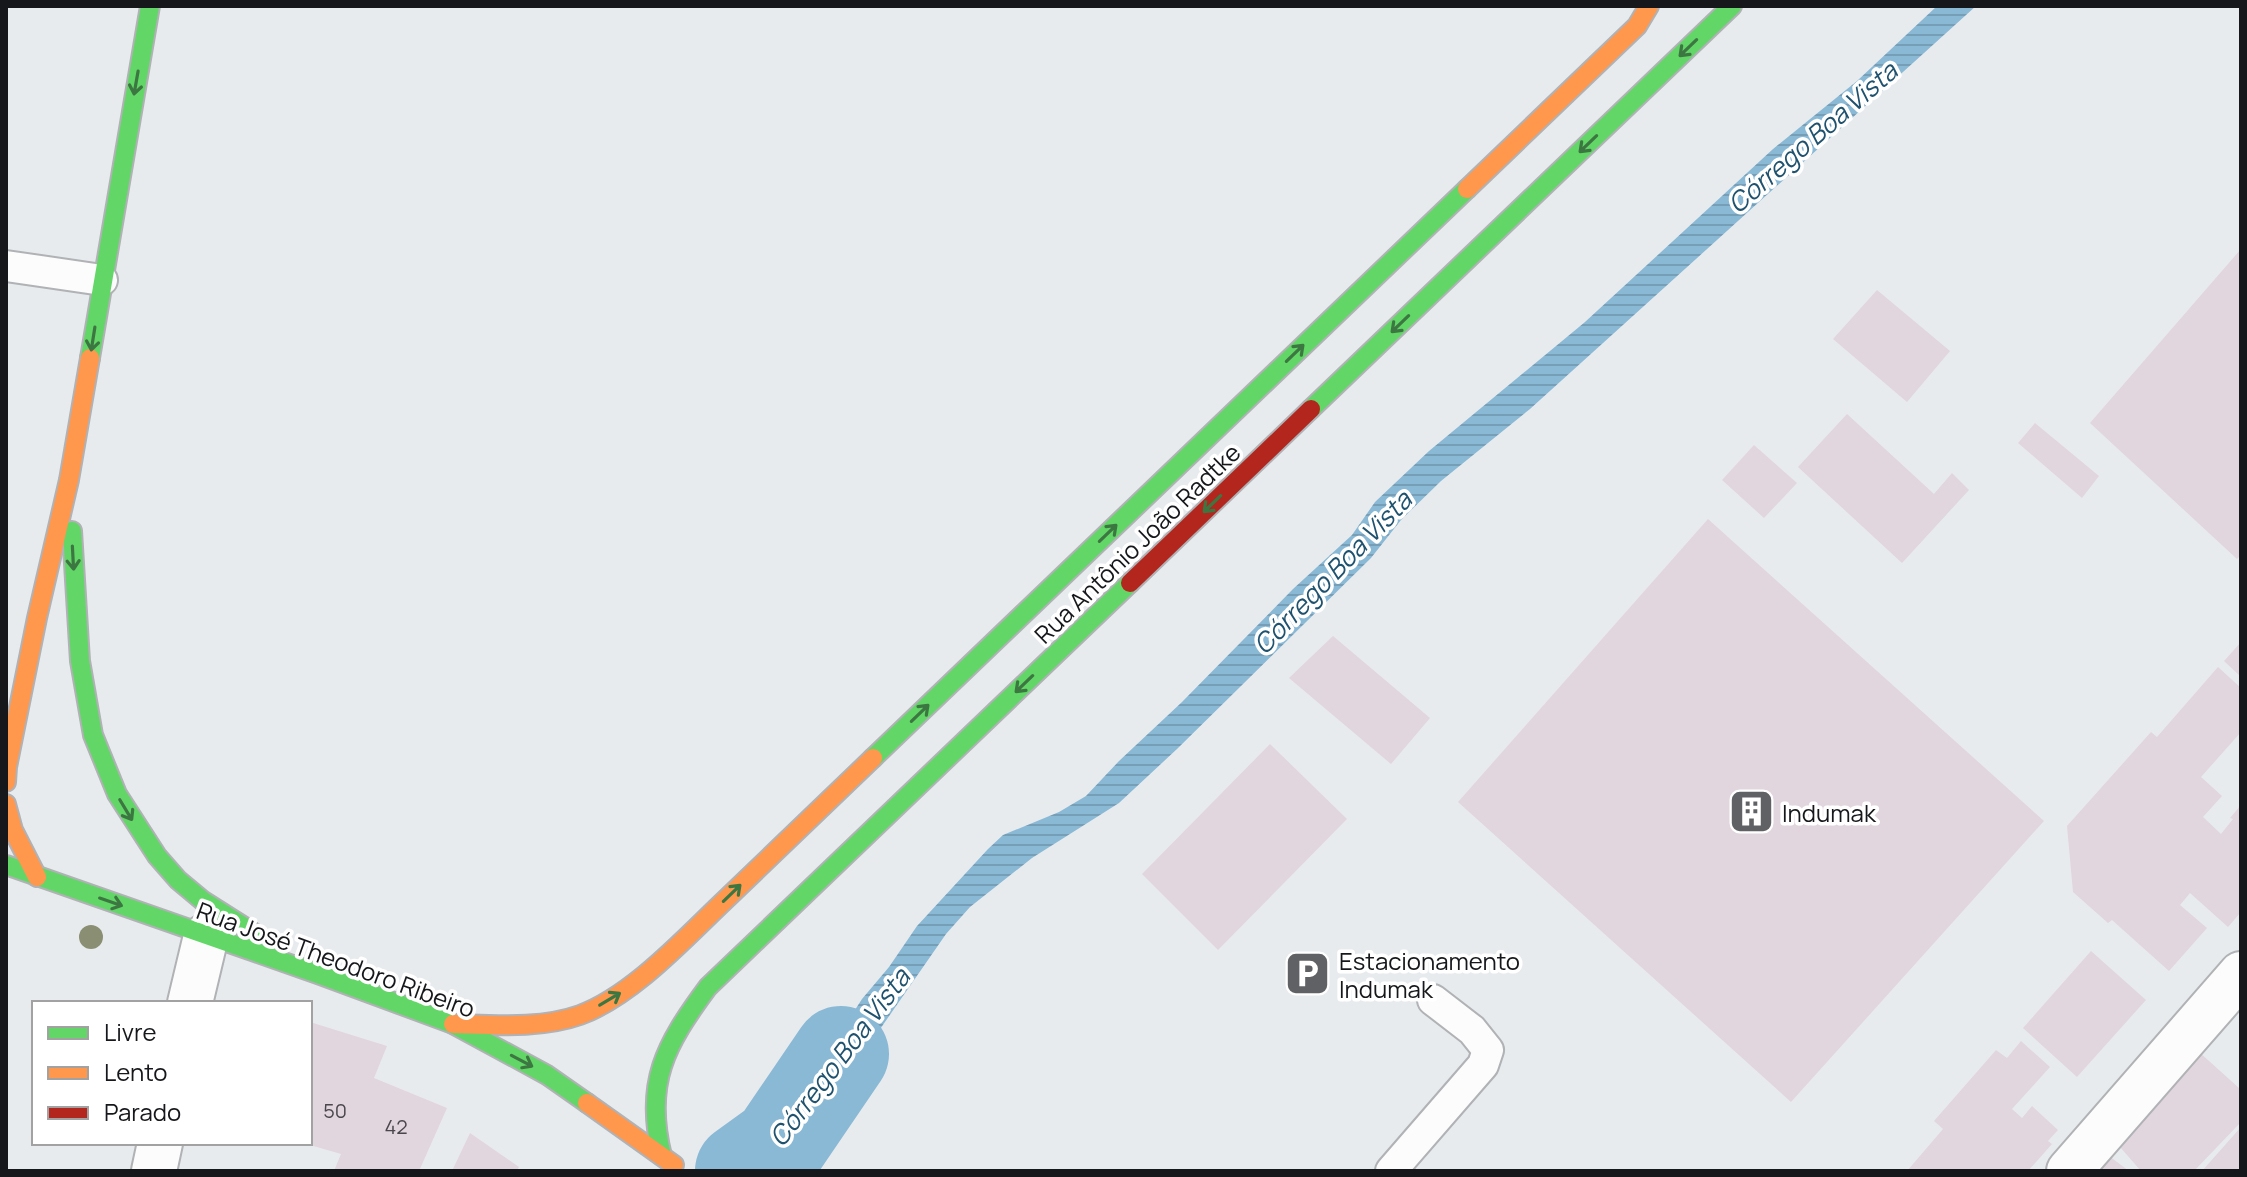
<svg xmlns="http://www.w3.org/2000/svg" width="2247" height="1177" viewBox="0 0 2247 1177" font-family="Manrope,sans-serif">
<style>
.water{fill:url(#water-rules)}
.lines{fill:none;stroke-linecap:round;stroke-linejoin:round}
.river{stroke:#8ab9d6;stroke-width:96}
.building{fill:#e1d6dd}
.lane-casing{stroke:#b0b2b5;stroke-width:34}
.street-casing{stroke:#b0b2b5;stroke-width:48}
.fast-casing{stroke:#b0b2b5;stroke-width:22}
.slow-casing{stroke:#b0b2b5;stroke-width:22}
.jam-casing{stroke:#b0b2b5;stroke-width:22}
.lane{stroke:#fcfcfc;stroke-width:30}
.street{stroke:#fcfcfc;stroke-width:44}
.fast{stroke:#63d668;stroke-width:18}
.slow{stroke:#ff974d;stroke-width:18}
.jam{stroke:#b3261e;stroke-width:18}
.tree{fill:#8a8f73}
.oneway{stroke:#3c7641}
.labels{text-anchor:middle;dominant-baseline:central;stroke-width:7;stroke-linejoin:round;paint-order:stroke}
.number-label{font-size:20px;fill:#49474b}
.street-label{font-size:24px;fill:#16171a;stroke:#fff}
.poi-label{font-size:24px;fill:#16171a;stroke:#fff;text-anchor:start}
.water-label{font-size:26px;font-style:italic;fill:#1f526e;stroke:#fff}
</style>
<defs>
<pattern id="water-rules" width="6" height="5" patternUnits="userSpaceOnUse" patternTransform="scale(2)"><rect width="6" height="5" fill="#8ab9d6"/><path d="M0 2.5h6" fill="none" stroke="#769eb7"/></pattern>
</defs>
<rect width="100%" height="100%" fill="#e8ebee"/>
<path class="water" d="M1937,6h39l-446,403 -89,72 -40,39 -30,38 -194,191 -58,54 -87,55 -62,49 -24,27 -129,186 -45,49 -24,-21 49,-48 65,-101 27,-32 28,-41 71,-77 15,-14 56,-23 27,-16 33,-35 63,-59 111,-113 59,-54 23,-33 54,-51 156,-129 188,-173 84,-68z"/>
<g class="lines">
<path class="river" d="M743,1171l36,-26 62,-91"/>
</g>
<g class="building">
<path d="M2241,249v306l-4,4 -147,-136z"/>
<path d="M1877,290l73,61 -43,51 -74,-63z"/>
<path d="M1847,414l87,80 18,-21 17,17 -67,73 -104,-96z"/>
<path d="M2035,423l64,53 -17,22 -64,-55z"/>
<path d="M1754,445l43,38 -33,35 -42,-38z"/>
<path d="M1708,519l336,302 -253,281 -333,-300z"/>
<path d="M1333,636l97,82 -39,46 -102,-86z"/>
<path d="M2241,642v35l-17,-16z"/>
<path d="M2218,667l23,21v44l-40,45 21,19 -19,21 18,17 12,-15 -3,-1 11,-13v107l-13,15 -38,-34 -10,12 27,23 -38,43 -57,-51 -4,3 -35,-31 -6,-66 84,-94 6,5z"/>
<path d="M1270,744l77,75 -129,131 -76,-76z"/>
<path d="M2091,951l55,49 -69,77 -54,-49z"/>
<path d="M310,1022l77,24 -13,32 73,30 -28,63h-85l7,-17 -31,-9z"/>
<path d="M2021,1041l29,26 -38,42 10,9 10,-12 26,24 -10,11 4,3 -15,17 -9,10h-121l36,-42 -9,-8 62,-71 11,8z"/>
<path d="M2199,1052l40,36 2,-2v36l-47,49h-53l-21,-24z"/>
<path d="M2241,1127v44h-39z"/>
<path d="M470,1133l49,34 -2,4h-65z"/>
<path d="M2105,1153l24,18h-38z"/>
</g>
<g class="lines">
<defs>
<g id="lane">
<path d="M6,266l96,14"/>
<path d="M1391,1171l92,-106 5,-15 -16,-20 -39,-30"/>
</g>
<g id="street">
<path d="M190,1003l16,-67"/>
<path d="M154,1171l6,-28"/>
<path d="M2069,1171l172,-197"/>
</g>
<g id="fast">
<path d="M90,358l60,-352"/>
<path d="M1311,409l421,-403"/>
<path d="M72,531l8,130 13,74 24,59 40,62 21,24 24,20 55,35"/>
<path d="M873,758l594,-569"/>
<path d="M6,865l312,109 135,50 94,51 40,28"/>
<path d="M662,1156c-18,-73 3,-111 46,-169l422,-404"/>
</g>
<g id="slow">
<path d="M1467,189l170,-163 12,-20"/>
<path d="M6,782l1,-15 30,-149 32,-138 21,-122"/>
<path d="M6,804l7,26 24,47"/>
<path d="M453,1024c41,1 88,5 127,-9 52,-19 104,-76 143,-113 50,-48 100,-96 150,-144"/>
<path d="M587,1103l87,62"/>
</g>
<path id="jam" d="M1130,583l181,-174"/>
</defs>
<use href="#lane" class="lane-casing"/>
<use href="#street" class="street-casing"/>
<use href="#fast" class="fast-casing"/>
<use href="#slow" class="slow-casing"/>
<use href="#jam" class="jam-casing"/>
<use href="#lane" class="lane"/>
<use href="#street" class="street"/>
<use href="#fast" class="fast"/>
<use href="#slow" class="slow"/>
<use href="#jam" class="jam"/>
</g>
<circle class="tree" cx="91" cy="937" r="12"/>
<defs><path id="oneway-shaft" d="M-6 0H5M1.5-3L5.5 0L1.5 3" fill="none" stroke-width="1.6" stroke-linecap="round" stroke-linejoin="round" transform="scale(2)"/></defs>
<g class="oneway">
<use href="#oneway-shaft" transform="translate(1688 48) rotate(136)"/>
<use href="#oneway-shaft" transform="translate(136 83) rotate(100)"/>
<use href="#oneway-shaft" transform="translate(1588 144) rotate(136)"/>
<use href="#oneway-shaft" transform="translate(1400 324) rotate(136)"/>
<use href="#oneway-shaft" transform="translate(93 339) rotate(99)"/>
<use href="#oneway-shaft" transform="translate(1295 353) rotate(-44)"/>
<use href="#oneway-shaft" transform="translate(1212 504) rotate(136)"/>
<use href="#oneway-shaft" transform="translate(1108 533) rotate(-44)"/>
<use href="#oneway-shaft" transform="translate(73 558) rotate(87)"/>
<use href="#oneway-shaft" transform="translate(1024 684) rotate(136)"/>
<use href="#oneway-shaft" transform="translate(920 713) rotate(-44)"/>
<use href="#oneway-shaft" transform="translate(126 810) rotate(59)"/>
<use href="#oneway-shaft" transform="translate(732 893) rotate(-44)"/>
<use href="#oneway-shaft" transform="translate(111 902) rotate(19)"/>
<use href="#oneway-shaft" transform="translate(610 999) rotate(-31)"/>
<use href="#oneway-shaft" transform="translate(522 1061) rotate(28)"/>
</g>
<defs>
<symbol id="building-square" viewBox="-11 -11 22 22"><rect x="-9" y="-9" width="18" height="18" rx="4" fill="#606164" stroke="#fff"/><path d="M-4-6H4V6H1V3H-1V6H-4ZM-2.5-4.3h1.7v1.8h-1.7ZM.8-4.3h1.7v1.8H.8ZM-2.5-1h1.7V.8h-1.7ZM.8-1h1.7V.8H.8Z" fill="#fff"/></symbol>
<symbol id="parking-square" viewBox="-11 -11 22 22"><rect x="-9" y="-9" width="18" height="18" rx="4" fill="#606164" stroke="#fff"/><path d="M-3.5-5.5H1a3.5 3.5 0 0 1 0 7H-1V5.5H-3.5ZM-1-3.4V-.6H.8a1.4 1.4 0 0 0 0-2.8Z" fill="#fff"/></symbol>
</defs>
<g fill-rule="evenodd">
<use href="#building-square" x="1726" y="786" width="51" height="51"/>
<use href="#parking-square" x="1282" y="948" width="51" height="51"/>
</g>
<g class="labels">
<g class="number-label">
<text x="335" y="1110">50</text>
<text x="396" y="1126">42</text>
</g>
<g class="street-label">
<text transform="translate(1137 543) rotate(-44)">Rua Antônio João Radtke</text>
<text transform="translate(336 959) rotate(20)">Rua José Theodoro Ribeiro</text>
</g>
<g class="poi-label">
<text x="1782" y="812">Indumak</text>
<text x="1339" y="960">Estacionamento<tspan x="1339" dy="28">Indumak</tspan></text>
</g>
<g class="water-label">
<text transform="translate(1812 137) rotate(-41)">Córrego Boa Vista</text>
<text transform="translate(1332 572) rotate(-46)">Córrego Boa Vista</text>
<text transform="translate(839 1057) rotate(-53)">Córrego Boa Vista</text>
</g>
</g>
<rect width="2247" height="1177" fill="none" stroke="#16171a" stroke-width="16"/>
<rect x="32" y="1001" width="280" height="144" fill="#ffffff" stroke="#a2a2a3" stroke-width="2"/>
<rect x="48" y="1027" width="40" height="12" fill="#63d668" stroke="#a2a2a3" stroke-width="2"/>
<text x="104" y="1041" font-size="24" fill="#16171a">Livre</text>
<rect x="48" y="1067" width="40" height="12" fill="#ff974d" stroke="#a2a2a3" stroke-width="2"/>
<text x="104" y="1081" font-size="24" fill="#16171a">Lento</text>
<rect x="48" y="1107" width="40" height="12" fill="#b3261e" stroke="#a2a2a3" stroke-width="2"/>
<text x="104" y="1121" font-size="24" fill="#16171a">Parado</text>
</svg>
